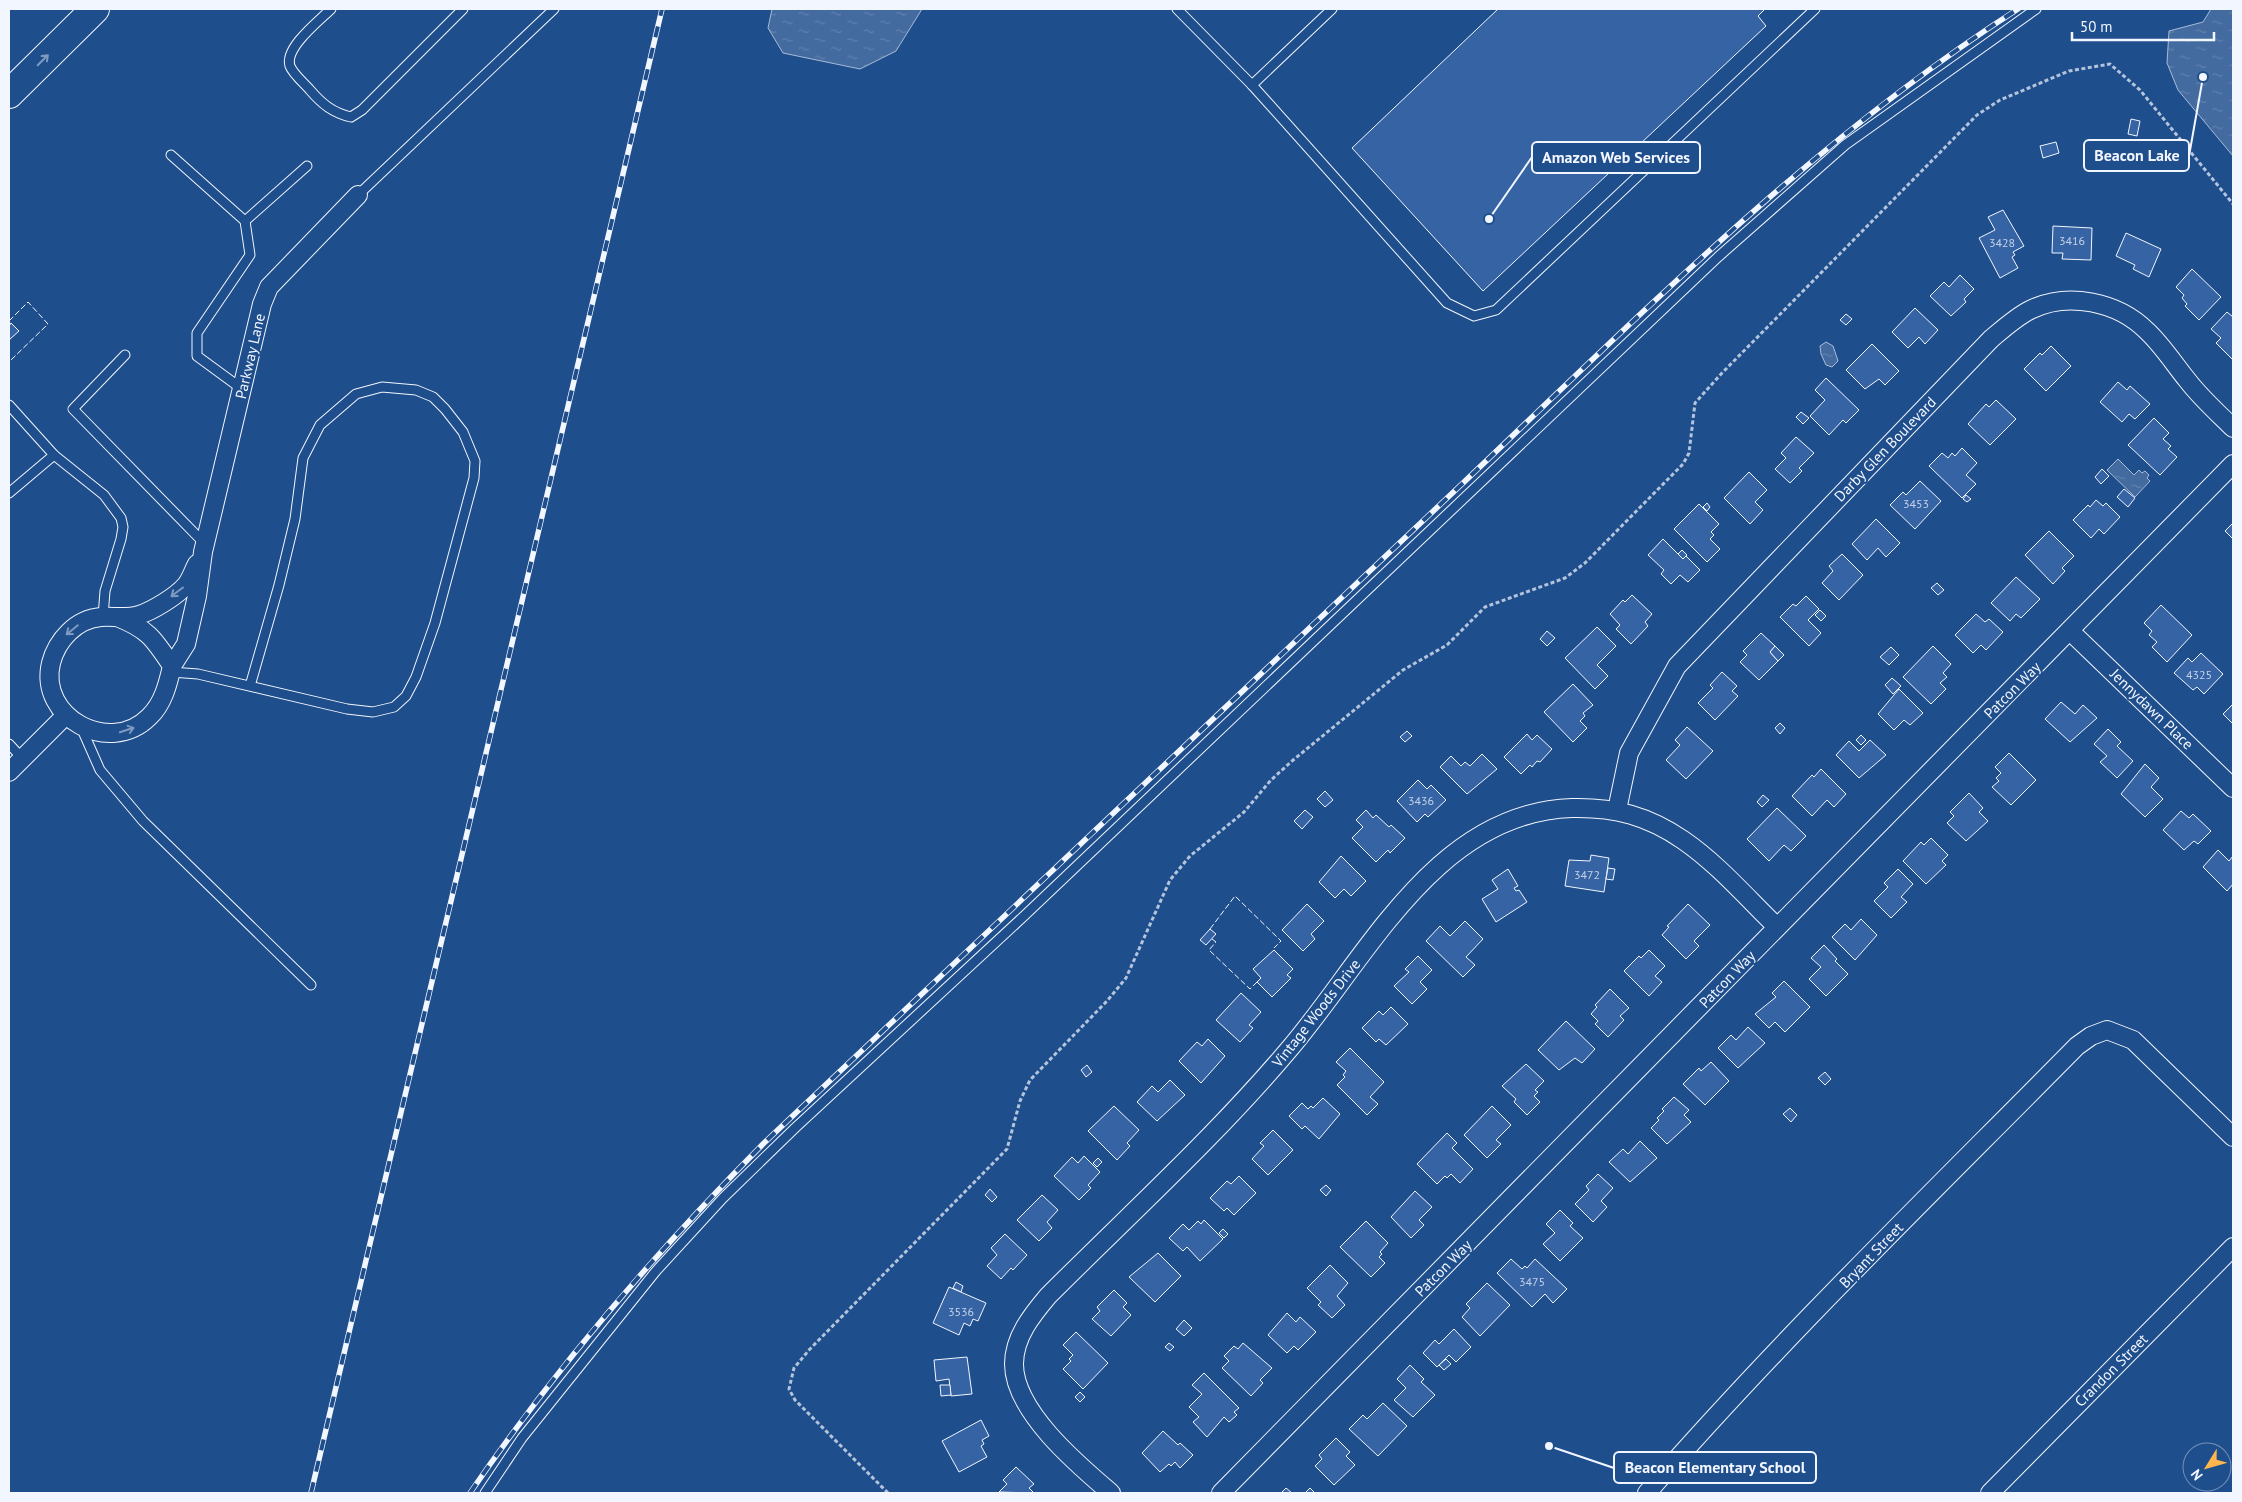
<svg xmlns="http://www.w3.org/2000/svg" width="2242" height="1502" viewBox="0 0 2242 1502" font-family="'PT Sans',sans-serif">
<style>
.water{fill:url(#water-ripples);stroke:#a8bbd7}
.building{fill:#3563a3;stroke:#f2f6ff}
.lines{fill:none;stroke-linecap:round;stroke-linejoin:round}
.lane-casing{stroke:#f2f6ff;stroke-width:11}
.street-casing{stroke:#f2f6ff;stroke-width:20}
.highway-casing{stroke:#f2f6ff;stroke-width:30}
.path{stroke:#b3c4dc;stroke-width:3;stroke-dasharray:4 2.5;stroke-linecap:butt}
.lane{stroke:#1f4e8c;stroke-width:9}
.street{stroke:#1f4e8c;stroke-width:18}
.highway{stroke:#1f4e8c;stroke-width:28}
.rail-casing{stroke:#f2f6ff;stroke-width:5.5}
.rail{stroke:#1f4e8c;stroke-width:4;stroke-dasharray:11;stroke-linecap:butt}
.fence{stroke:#f2f6ff;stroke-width:1;stroke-dasharray:6 2.5;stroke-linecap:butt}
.oneway{stroke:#7e9ac0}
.labels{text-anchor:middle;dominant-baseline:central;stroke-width:4;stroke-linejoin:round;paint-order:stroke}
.number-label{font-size:12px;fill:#c3d1e8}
.street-label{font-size:15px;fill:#f2f6ff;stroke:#1f4e8c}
.leader{fill:none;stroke:#f2f6ff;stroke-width:2}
.callout-dot{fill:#f2f6ff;stroke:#1f4e8c;stroke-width:2}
.callout{fill:#1f4e8c;stroke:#f2f6ff;stroke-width:2}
.callout-label{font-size:16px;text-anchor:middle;font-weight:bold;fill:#f2f6ff}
</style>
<defs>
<pattern id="water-ripples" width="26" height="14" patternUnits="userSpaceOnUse" patternTransform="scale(1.25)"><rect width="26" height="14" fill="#446ba0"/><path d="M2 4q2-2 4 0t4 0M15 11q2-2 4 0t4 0" fill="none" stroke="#5f81ae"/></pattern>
</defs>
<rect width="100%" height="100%" fill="#1f4e8c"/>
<g class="water">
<path d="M772,9h150l-26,42 -36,18 -77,-16 -15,-25z"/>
<path d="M2211,9h22v147l-55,-66 -11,-27 2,-32 34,-9z"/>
<path d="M1826,342l7,4 5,15 -6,6 -6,-2 -5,-11 -1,-8z"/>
<path d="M2118,459l16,16 5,-5 3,3 3,-2 4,4 -2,3 3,3 -15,16 -28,-27z"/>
</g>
<g class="building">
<path d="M1498,9h267l-7,7 8,10 -283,265 -131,-143z"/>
<path d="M2131,119l9,2 -3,15 -9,-2z"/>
<path d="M2056,142l3,11 -16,5 -3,-12z"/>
<path d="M2003,210l21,36 -11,6 2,3 -3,2 6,11 -18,10 -21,-40 16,-8 -7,-13z"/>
<path d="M2053,226l39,2 -1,32 -29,-1 1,-6h-11z"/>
<path d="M2126,233l35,16 -12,28 -16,-8 2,-4 -19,-9z"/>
<path d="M2192,269l29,28 -22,23 -14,-14 2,-2 -5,-6 2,-3 -8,-8z"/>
<path d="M1960,275l14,14 -10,10 2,3 -15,14 -21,-20 14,-14 5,5z"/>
<path d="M1915,308l23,22 -13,14 -6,-7 -11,11 -16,-16z"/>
<path d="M2227,312l6,5v43l-17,-17 5,-5 -10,-9z"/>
<path d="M1846,314l6,5 -6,6 -6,-5z"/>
<path d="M11,323l8,8 -10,9v-14z"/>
<path d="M1872,344l27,27 -14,14 -6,-6 -14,10 -19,-19z"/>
<path d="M2051,346l20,20 -25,25 -22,-22 16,-16 2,2z"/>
<path d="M1826,378l33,32 -13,13 -3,-3 -14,15 -19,-19 15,-16 -10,-10z"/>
<path d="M2118,382l9,8 3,-4 20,18 -15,15 -6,-5 -7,8 -22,-20z"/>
<path d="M1996,400l20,19 -26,26 -22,-21 18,-20 3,3z"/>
<path d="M1801,412l8,6 -6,6 -7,-7z"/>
<path d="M2154,418l15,15 -6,6 8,7 -3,3 9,8 -17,18 -32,-30z"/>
<path d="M1796,437l18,16 -15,15 3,3 -12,12 -15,-14 11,-11 -5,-5z"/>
<path d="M1962,448l15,15 -11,12 10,9 -14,14 -33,-32 13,-13 6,5 4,-5 3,3z"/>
<path d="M2102,469l7,7 -8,8 -6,-7z"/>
<path d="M1749,472l18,18 -12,12 8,8 -13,14 -26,-26z"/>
<path d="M1920,481l21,20 -26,28 -25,-24 13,-13 3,3z"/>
<path d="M2124,489l11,9 -7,9 -11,-10z"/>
<path d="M1966,495l5,4 -4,3 -4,-3z"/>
<path d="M2096,500l7,6 3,-3 14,14 -16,17 -5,-5 -8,9 -18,-18 15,-15 2,2z"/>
<path d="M1707,503l3,4 -3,4 -4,-4z"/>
<path d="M1699,504l20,20 -8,8 3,3 -4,4 10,10 -13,13 -33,-33z"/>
<path d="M1876,519l24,24 -14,14 -8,-9 -11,12 -15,-16z"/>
<path d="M2233,523v16l-8,-8z"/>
<path d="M2049,531l25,25 -12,12 3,3 -12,13 -28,-29z"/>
<path d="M1663,539l20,20 3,-3 14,14 -12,12 -8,-7 -9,9 -10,-10 3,-4 -16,-15z"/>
<path d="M1682,550l5,5 -4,4 -5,-5z"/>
<path d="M1842,554l21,21 -24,25 -17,-17 11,-12 -4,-5z"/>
<path d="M2016,577l24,22 -19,19 -5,-4 -6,7 -19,-18z"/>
<path d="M1937,583l7,7 -6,5 -7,-7z"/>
<path d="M1632,595l20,19 -7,8 3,4 -17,18 -15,-15 4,-4 -10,-11 13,-14 2,2z"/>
<path d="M1806,596l13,13 -11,11 13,13 -12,13 -29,-29 13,-13 3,2z"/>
<path d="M2161,605l31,30 -25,27 -15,-15 5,-5 -8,-7 3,-4 -8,-8z"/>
<path d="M1820,610l6,6 -5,5 -6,-6z"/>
<path d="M1976,614l9,8 4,-3 14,13 -17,18 -5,-5 -8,8 -18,-18z"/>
<path d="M1597,627l19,19 -19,19 11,11 -13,13 -30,-31z"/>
<path d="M1547,631l8,7 -8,8 -7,-7z"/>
<path d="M1761,633l14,13 -5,6 8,9 -19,19 -19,-18 7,-7 -4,-4z"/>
<path d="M1775,646l9,9 -6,6 -8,-9z"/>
<path d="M1933,646l18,18 -8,9 4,4 -7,6 6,6 -15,15 -28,-27z"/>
<path d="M1891,647l8,8 -10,10 -9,-8z"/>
<path d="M2201,653l22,21 -19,20 -7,-7 -4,3 -19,-17 14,-15 4,4z"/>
<path d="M1722,672l15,14 -5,5 6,5 -23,24 -17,-17 15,-15 -3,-3z"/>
<path d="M1892,678l9,8 -8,8 -8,-9z"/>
<path d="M1573,684l20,21 -10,8 2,3 -5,5 7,7 -14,14 -29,-30z"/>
<path d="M1899,689l24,24 -13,12 -6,-5 -10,10 -16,-16z"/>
<path d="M2061,702l14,12 8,-9 14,13 -27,24 -25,-23z"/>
<path d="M2233,704v20l-10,-10z"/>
<path d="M1780,723l5,5 -5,6 -5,-6z"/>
<path d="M1687,727l26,24 -27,28 -20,-19 14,-15 -5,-5z"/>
<path d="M2108,729l13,13 -4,4 16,15 -16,17 -17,-16 7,-6 -13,-12z"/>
<path d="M1407,731l5,5 -7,6 -5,-5z"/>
<path d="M1527,734l5,6 5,-5 15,14 -12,13 -3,-1 -5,6 -2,-2 -9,9 -17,-17z"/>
<path d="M1861,735l5,5 -5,5 -5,-5z"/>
<path d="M1870,740l16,15 -27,23 -23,-23 13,-14 10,10z"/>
<path d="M2009,753l27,27 -25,25 -19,-18 7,-6 -3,-3 5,-5 -6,-6z"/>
<path d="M1482,754l15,15 -30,25 -27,-27 11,-11 10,10 4,-4 5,4z"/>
<path d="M2145,764l14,14 -8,9 12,12 -18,18 -24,-23z"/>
<path d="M1821,769l25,25 -12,13 -7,-7 -15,16 -20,-20 20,-21 2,2z"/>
<path d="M1418,780l9,9 4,-4 15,15 -18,17 -3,-3 -8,8 -20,-21z"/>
<path d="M1325,791l8,9 -8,7 -8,-8z"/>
<path d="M1969,793l14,15 -4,4 9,9 -22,20 -19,-18 7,-7 -4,-4z"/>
<path d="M1763,795l6,5 -7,7 -5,-5z"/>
<path d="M1777,808l29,28 -15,15 -7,-6 -15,16 -22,-22z"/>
<path d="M1305,810l8,7 -11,12 -8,-8z"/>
<path d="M1366,810l7,8 3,-3 13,12 2,-2 14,13 -15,15 -2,-3 -12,12 -24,-24 11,-11 -7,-7z"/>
<path d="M2181,811l8,7 4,-4 18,17 -13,13 -4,-3 -10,9 -21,-20z"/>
<path d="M1931,838l17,17 -6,6 4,4 -20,19 -23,-23 18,-19 3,3z"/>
<path d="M2218,850l11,11 4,-5v28l-6,7 -24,-24z"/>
<path d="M1591,855l18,3 -5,34 -39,-6 4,-26 21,1z"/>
<path d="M1341,856l25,25 -15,15 -7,-7 -9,9 -16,-16z"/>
<path d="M1608,868l7,1 -2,11 -7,-1z"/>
<path d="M1508,869l10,17 -4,2 2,3 3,-1 8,12 -31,20 -14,-23 16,-10 -6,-9z"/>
<path d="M1898,869l15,15 -12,13 6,5 -16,16 -17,-17 14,-14 -4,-4z"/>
<path d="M1307,904l17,17 -13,13 4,5 -12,12 -21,-21z"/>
<path d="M1688,904l22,21 -16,16 5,5 -13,13 -24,-24 7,-8 -2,-1z"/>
<path d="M1861,919l16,16 -22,25 -23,-23 13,-13 6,6z"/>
<path d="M1465,921l18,18 -17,18 9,8 -12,12 -37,-36 14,-15 10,10z"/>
<path d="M1210,929l6,5 -10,11 -6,-5z"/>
<path d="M1824,945l13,14 -2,2 13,13 -22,22 -17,-17 12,-12 -10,-9z"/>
<path d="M1274,950l19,19 -6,6 4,3 -19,19 -15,-15 4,-4 -8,-9z"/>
<path d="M1649,950l16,16 -10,10 7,6 -13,14 -25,-25 15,-15 2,2z"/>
<path d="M1418,956l14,14 -12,12 7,7 -15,15 -18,-18 15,-14 -4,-3z"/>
<path d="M1784,981l26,26 -25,25 -10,-10 -6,6 -14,-14 21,-17 -4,-4z"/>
<path d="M1610,989l19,19 -9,8 4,4 -16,17 -13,-13 3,-3 -7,-7 6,-7 -2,-2z"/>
<path d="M1241,993l20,19 -12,13 4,3 -13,14 -24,-22z"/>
<path d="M1391,1007l17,17 -22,21 -7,-6 -3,3 -14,-14 17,-17 4,4z"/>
<path d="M1566,1021l29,28 -13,14 -7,-5 -16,12 -21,-20z"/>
<path d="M1748,1027l17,16 -27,25 -20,-20 13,-13 5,5z"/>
<path d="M1208,1039l17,17 -24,27 -22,-22 18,-19 5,4z"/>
<path d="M1350,1048l34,34 -14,15 8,7 -11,11 -30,-30 8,-8 -2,-2 3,-4 -10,-9z"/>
<path d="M1711,1062l18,19 -24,24 -22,-21 16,-16 2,3z"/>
<path d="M1526,1064l18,17 -9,9 3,2 -4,4 6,6 -13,13 -13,-13 2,-3 -14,-13z"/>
<path d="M1087,1065l5,7 -6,5 -5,-7z"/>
<path d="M1825,1072l6,7 -6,6 -7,-7z"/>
<path d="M1170,1080l15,15 -28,26 -20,-19 15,-16 6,6z"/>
<path d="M1674,1097l15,13 -5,5 7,7 -24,22 -16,-16 8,-8 -2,-2 7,-7 -2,-2z"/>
<path d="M1323,1098l17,16 -21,25 -14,-13 -3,3 -13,-13 13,-13 6,6 3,-3 2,2z"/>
<path d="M1114,1106l25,24 -12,13 3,3 -13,14 -29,-29z"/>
<path d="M1492,1106l19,19 -15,15 5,4 -14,14 -23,-23z"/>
<path d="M1790,1108l7,7 -6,7 -8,-8z"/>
<path d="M1273,1130l20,20 -25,25 -16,-16 12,-13 -4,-3z"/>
<path d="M1447,1133l10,10 -5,5 21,21 -13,14 -9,-9 -4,4 -2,-2 -8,8 -20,-20z"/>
<path d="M1640,1141l17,17 -27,24 -21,-20 14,-13 5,5z"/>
<path d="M1084,1156l16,16 -12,13 3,3 -12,12 -25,-24 18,-19 6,6z"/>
<path d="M1098,1158l4,4 -5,5 -4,-4z"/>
<path d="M1598,1174l15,14 -12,13 6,6 -14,15 -18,-18 14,-14 -3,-4z"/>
<path d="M1239,1176l17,17 -22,22 -7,-7 -3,3 -14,-13 17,-17 4,3z"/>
<path d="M1326,1185l5,5 -5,6 -6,-6z"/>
<path d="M990,1189l7,8 -5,5 -7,-7z"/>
<path d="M1415,1191l17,16 -13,13 5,5 -13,13 -20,-21z"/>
<path d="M1042,1195l16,15 -11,12 5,6 -13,13 -22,-21z"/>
<path d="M1560,1210l13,13 -3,3 13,12 -23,23 -17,-17 12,-11 -9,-9z"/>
<path d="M1204,1220l19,19 -23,22 -13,-14 -4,4 -14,-13 14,-14 6,6 9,-9 3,3z"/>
<path d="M1366,1221l22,22 -8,9 2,2 -3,3 6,6 -14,14 -31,-30z"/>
<path d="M1223,1229l5,5 -4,4 -5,-5z"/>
<path d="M1005,1234l22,21 -14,15 -2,-2 -10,11 -14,-13 10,-11 -6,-7z"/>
<path d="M1158,1253l23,23 -26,26 -26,-25z"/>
<path d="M1511,1259l11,10 3,-3 2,2 8,-9 32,30 -14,14 -8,-9 -13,13 -35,-34z"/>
<path d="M1330,1265l18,18 -11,13 8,9 -13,13 -14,-13 3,-3 -14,-14z"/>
<path d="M956,1282l7,4 -2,6 -8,-4z"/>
<path d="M1487,1283l23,22 -30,31 -18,-19 8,-9 -4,-4z"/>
<path d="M949,1287l37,16 -8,18 -5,-2 -3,7 -6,-3 -5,12 -26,-12z"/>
<path d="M1114,1290l13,13 -4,4 8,8 -20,21 -19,-17 8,-8 -3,-4z"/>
<path d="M1287,1313l9,9 4,-5 16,15 -18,18 -4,-4 -7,7 -19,-18z"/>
<path d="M1184,1320l8,8 -8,8 -8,-7z"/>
<path d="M1454,1329l17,18 -15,15 -7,-7 -12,12 -14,-14 12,-13 4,4z"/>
<path d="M1076,1332l32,31 -25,26 -20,-20 8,-8 -2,-2 4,-4 -10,-10z"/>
<path d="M1169,1343l5,4 -4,4 -5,-4z"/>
<path d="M1243,1343l29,25 -12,12 3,3 -12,13 -29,-28 7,-7 -5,-5 10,-10 4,3z"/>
<path d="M967,1357l5,37 -21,2 -2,-17 -13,2 -2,-21z"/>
<path d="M1446,1359l5,5 -7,6 -5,-5z"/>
<path d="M1410,1365l14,14 -3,3 14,13 -22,22 -19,-17 12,-12 -9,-9z"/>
<path d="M1204,1373l35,35 -5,4 3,3 -8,7 -5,-5 -17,20 -14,-15 6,-5 -10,-10 13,-13 -10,-9z"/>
<path d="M940,1385h10l1,10 -10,1z"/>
<path d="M1080,1392l5,5 -5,5 -5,-5z"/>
<path d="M1383,1403l24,23 -29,30 -29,-27 14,-14 4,4z"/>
<path d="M981,1420l8,16 -7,4 2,4 -3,2 6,11 -28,15 -17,-31z"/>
<path d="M1163,1431l15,14 2,-2 13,12 -13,13 -5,-6 -4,4 -2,-2 -9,8 -18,-19z"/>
<path d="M1336,1438l14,14 -4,4 9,9 -21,20 -19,-19 7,-7 -3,-4z"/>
<path d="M1016,1467l18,17 -5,4 5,5 -35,-1 8,-8 -4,-4z"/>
<path d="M1286,1488l6,5h-11z"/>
<path d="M1310,1488l5,5h-10z"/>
</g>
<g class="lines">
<defs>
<g id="lane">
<path d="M331,9c-12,12 -47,39 -41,57 3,8 15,18 20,24 12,14 23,23 41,27l11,-7 101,-101"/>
<path d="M1177,9l75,76 80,-76"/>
<path d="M1252,85l195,218 27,13 22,-6 319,-301"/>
<path d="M171,155l74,66 5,34 -53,78v23l45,33"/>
<path d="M358,195l196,-186"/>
<path d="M245,221l62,-55"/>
<path d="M125,355l-52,54 132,135"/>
<path d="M9,405l45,50 50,40 17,23 2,9 -2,12 -16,52 -2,26"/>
<path d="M9,493l45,-38"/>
<path d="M171,672l27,2 149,35 26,3 21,-5 12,-11 10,-19 19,-54 39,-145 1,-17 -12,-29 -18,-23 -12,-12 -17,-7 -34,-3 -26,7 -36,31 -17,33 -8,61 -16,66 -29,101"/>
<path d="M81,727l19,43 43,51 168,164"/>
<path d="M9,744l13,14"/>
<path d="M485,1493l37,-55 134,-167 67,-73 72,-70 229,-212 694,-659 127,-112 191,-136"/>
</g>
<g id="street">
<path d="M117,617c31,12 37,22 55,49 -4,18 -9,38 -23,51 -39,39 -111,1 -98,-54 6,-23 25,-44 50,-46 12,-1 26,2 38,-2 13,-4 38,-19 47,-30 5,-6 7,-14 11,-21"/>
<path d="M2070,631l163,157"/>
<path d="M172,666l14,-22 11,-48 6,-44 59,-248 7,-17 89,-92"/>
<path d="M9,772l57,-57"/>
<path d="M1617,810l12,-57 48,-87 314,-327c12,-10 25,-22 39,-29 38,-19 88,-8 117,21 16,15 27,33 41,50 13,17 30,32 45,47"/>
<path d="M1111,1493c-34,-29 -97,-82 -97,-129 0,-27 18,-49 34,-68 82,-82 169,-161 243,-249 77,-91 146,-235 281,-239 43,-1 76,8 111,32 35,24 64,58 94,87"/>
<path d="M1221,1493l1012,-1029"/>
<path d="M1647,1493c136,-156 285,-300 430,-447l14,-10 16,-6 26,10 100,97"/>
<path d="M1990,1493l243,-246"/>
</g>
<path id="highway" d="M9,94l86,-85"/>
</defs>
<use href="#lane" class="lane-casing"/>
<use href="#street" class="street-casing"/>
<use href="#highway" class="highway-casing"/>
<path class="path" d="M888,1493l-93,-93 -6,-11 5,-21 15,-18 198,-201 13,-48 10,-21 77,-79 19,-23 44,-98 20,-24 54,-44 27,-32 21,-19 111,-91 44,-25 38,-38 80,-29 20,-15 98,-99 6,-11 6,-50 27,-30 255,-258 23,-15 69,-29 41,-7 30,26 93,114"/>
<use href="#lane" class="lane"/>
<use href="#street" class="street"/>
<use href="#highway" class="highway"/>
<defs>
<g id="rail">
<path d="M311,1493l351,-1484"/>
<path d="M470,1493c86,-126 187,-242 294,-350 233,-220 466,-440 699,-660 176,-167 350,-343 555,-474"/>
</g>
</defs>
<use href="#rail" class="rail-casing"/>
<use href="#rail" class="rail"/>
<g class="fence">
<path d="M9,321l19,-19 20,22 -37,36 -2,-2"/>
<path d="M1210,929l25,-33 46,45 -7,7"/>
<path d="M1212,939l4,3 -7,8 41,39 7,-7"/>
</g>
</g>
<defs><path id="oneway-shaft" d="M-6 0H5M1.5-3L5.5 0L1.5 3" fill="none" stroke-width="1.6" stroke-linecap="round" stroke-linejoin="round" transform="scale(1.25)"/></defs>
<g class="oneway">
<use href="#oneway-shaft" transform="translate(43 60) rotate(-45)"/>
<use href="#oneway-shaft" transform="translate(177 592) rotate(143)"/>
<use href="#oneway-shaft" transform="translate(72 630) rotate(141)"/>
<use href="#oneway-shaft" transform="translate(127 730) rotate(-18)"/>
</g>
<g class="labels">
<g class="number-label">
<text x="2072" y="240">3416</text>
<text x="2002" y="242">3428</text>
<text x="1916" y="503">3453</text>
<text x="2199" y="674">4325</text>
<text x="1421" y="800">3436</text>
<text x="1587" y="874">3472</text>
<text x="1532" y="1281">3475</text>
<text x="961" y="1311">3536</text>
</g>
<g class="street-label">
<text transform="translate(250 356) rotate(-77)">Parkway Lane</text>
<text transform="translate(1885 449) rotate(-46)">Darby Glen Boulevard</text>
<text transform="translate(2012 690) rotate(-45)">Patcon Way</text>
<text transform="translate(2152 709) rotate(44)">Jennydawn Place</text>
<text transform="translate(1727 979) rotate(-46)">Patcon Way</text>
<text transform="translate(1316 1013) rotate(-52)">Vintage Woods Drive</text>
<text transform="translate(1871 1255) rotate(-46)">Bryant Street</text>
<text transform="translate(1443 1268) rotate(-45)">Patcon Way</text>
<text transform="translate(2111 1370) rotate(-45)">Crandon Street</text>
</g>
</g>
<path class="leader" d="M2203 77L2189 156M1489 219L1532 157M1549 1446L1614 1468"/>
<g class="callout-dot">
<circle cx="2203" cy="77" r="5"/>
<circle cx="1489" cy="219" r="5"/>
<circle cx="1549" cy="1446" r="5"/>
</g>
<g class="callout">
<rect x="2084" y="140" width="105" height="31" rx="5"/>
<rect x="1532" y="142" width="168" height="31" rx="5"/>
<rect x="1614" y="1452" width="202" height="31" rx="5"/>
</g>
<g class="callout-label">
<text x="2137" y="161">Beacon Lake</text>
<text x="1616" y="163">Amazon Web Services</text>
<text x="1715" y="1473">Beacon Elementary School</text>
</g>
<rect width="2242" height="1502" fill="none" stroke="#f2f6ff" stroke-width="20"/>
<g transform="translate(2207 1467) rotate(233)"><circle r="24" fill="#1f4e8c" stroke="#7391ba"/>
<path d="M0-4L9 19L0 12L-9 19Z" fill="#ffb74d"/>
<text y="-8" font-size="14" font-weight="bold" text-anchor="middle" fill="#f2f6ff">N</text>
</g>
<path d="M2072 32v8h142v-8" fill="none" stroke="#f2f6ff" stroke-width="2.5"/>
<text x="2080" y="32" font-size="15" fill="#f2f6ff" stroke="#1f4e8c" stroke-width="4" paint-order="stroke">50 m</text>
</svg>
